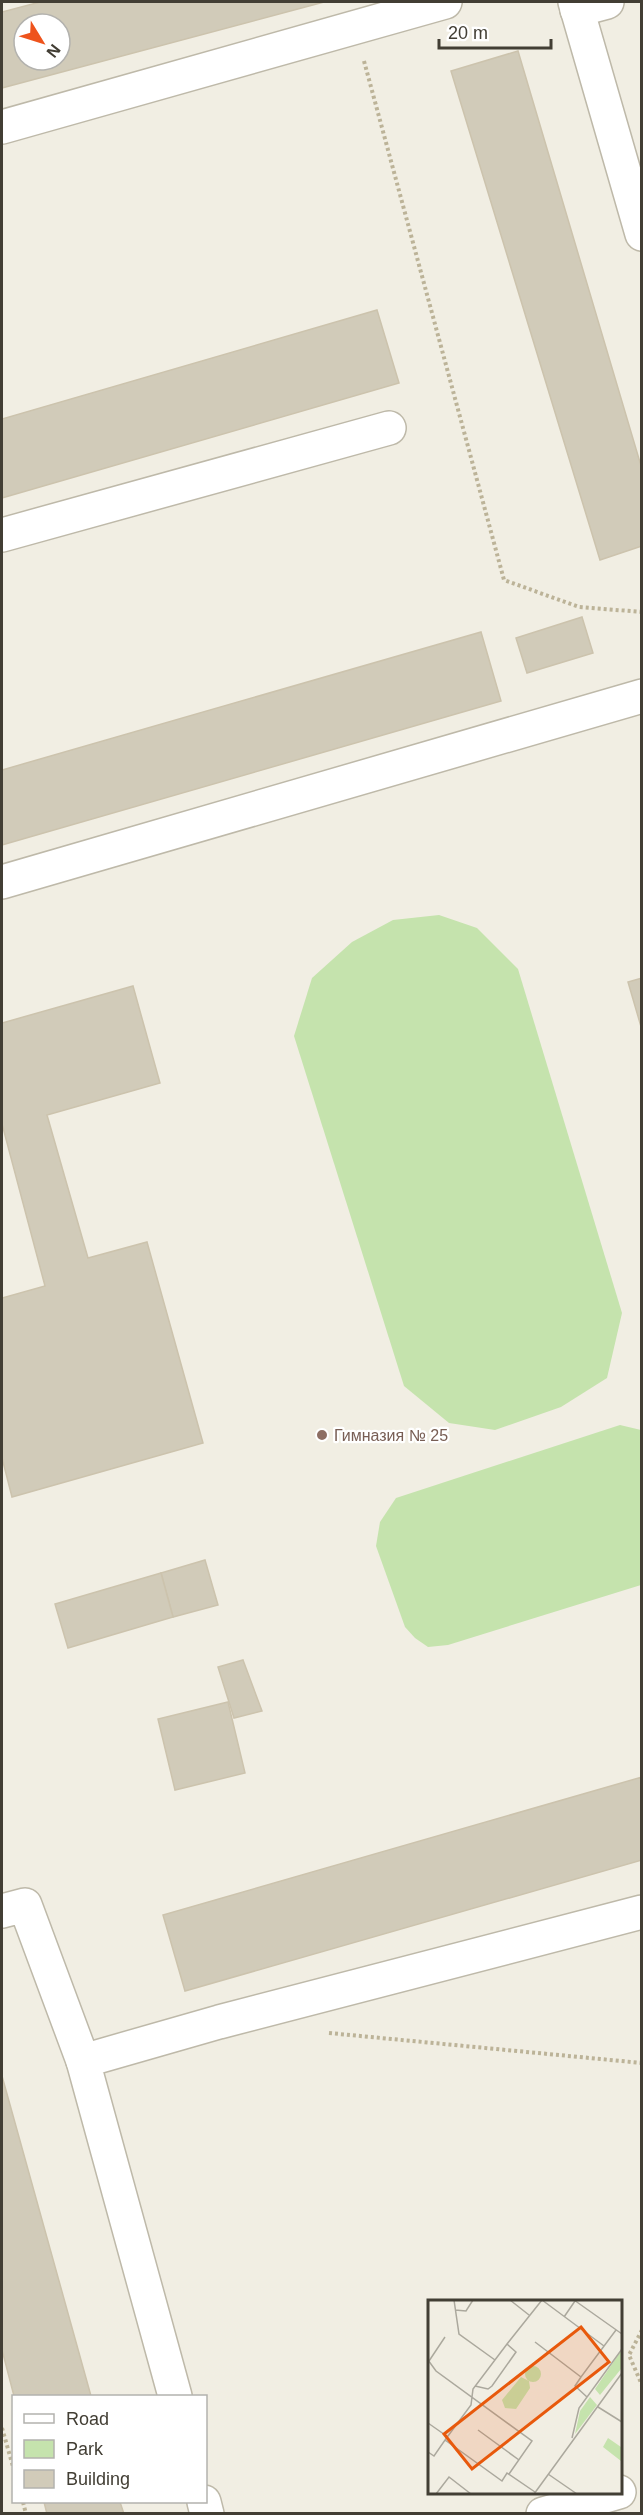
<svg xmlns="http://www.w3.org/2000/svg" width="643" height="2515" viewBox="0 0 643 2515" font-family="Arial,sans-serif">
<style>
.green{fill:#c5e3ad}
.building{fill:#d1cbb9;stroke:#ccc3ad;stroke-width:1.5;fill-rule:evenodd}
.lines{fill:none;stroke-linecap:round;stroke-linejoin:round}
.minor-casing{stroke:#beb9a9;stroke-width:36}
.path{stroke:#bcb398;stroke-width:4;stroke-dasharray:3 3;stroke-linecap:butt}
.minor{stroke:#fff;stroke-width:33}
.education-dot{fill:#8d6e63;stroke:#fff;stroke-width:2}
.labels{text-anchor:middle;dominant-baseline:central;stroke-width:4.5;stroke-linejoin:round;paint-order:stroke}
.education-label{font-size:16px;fill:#785e54;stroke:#fff;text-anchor:start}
.inset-road{fill:none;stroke:#aba89d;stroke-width:1.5}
.view{fill:#e8590c;fill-opacity:0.15;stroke:#e8590c;stroke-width:3}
.inset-edge{fill:none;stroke:#423e34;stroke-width:3}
</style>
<rect width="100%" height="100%" fill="#f1eee3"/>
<g class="green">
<path d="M439,915l38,13 41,41 104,344 -15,65 -46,29 -66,23 -46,-7 -45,-37 -110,-350 18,-58 40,-36 41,-22z"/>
<path d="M620,1425l21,5v155l-193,60 -20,2 -13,-9 -10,-11 -29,-81 4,-24 16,-24z"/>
</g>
<g class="building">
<path d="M40,2h284l-322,86v-76zM24,24h36v36h-36z"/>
<path d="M518,51l124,418v77l-42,14 -149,-489z"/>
<path d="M377,310l22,73 -397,115v-79z"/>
<path d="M582,617l11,36 -66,20 -11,-35z"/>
<path d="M481,632l20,69 -499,144v-75z"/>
<path d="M642,978v52l-14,-48z"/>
<path d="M133,986l27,97 -113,32 41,143 59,-16 56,201 -191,54 -10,-39v-160l43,-12 -43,-162v-101z"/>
<path d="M205,1560l13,45 -45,12 -12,-44z"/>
<path d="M161,1573l12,44 -105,31 -13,-44z"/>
<path d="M243,1660l19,51 -28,7 -16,-51z"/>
<path d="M228,1702l17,71 -70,17 -17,-71z"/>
<path d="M642,1777v83l-457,131 -22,-76z"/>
<path d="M2,2076l89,320h-77l-12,-46z"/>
<path d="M44,2502h76l4,12h-77z"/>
</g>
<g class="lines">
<defs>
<g id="minor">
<path d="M575,2l67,232"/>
<path d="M577,10l30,-8"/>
<path d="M2,127l443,-125"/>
<path d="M2,535l387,-107"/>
<path d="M2,882l640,-186"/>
<path d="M2,1911l23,-6 58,156"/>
<path d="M175,2396l-92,-335 136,-39 423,-110"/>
<path d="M204,2502l3,12"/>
<path d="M543,2514l76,-22"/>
</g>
</defs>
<use href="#minor" class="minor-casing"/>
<g class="path">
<path d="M364,61l140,519 75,27 63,5"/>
<path d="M329,2033l313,30"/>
<path d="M642,2330l-13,25 13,30"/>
<path d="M2,2428l12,42"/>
<path d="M23,2502l3,12"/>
</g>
<use href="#minor" class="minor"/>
</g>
<circle class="education-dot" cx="322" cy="1435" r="6"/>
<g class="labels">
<g class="education-label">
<text x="334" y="1435">Гимназия № 25</text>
</g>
</g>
<g transform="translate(428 2300)">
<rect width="194" height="194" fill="#f1eee3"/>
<path d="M193,51v18l-21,26 -5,-6zM97 74a8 8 0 1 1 16 0a8 8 0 1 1-16 0ZM93,77l8,4 1,7 -14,21 -11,-1 -3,-8zM162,97l7,8 -22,29 5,-23zM180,138l13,9v14l-18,-14z" fill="#c5e3ad"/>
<path class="inset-road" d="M26,0l5,34 36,26M82,0l19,15M114,0l62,46M146,0l48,34M27,10l11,1 7,-11M136,17l11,-16M107,42l46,35 35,-47M0,60l8,11 96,70 -23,33M1,61l16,-24M153,77l-6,9 12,11M47,86l13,3 4,-3 24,-34 -9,-8 35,-44M170,107l24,15M0,123l20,14M50,130l41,30M144,138l7,-30 43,-59M17,140l26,-35 2,-16 34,-45M0,152l6,4 11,-16 57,41 5,-8 28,19M120,174l29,20M8,194l13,-17 22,17M106,194l88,-121"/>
<path class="view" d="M153,27l28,35 -137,107 -28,-35z"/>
<rect width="194" height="194" class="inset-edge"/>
</g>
<rect width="643" height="2515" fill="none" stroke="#423e34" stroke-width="6"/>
<rect x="12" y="2395" width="195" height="108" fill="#ffffff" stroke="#b3b2ae" stroke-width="1.5"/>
<rect x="24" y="2414" width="30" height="9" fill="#ffffff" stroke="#b3b2ae" stroke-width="1.5"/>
<text x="66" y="2425" font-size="18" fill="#423e34">Road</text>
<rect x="24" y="2440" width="30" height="18" fill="#c5e3ad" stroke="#b3b2ae" stroke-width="1.5"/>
<text x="66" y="2455" font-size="18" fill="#423e34">Park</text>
<rect x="24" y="2470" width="30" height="18" fill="#d1cbb9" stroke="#b3b2ae" stroke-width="1.5"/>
<text x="66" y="2485" font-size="18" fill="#423e34">Building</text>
<g transform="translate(42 42) rotate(128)"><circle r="28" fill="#ffffff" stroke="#b3b2ae" stroke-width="1.5"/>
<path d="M0-4.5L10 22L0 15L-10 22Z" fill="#ee531c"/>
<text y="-9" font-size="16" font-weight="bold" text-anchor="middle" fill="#423e34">N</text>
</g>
<path d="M439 39v9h112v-9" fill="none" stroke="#423e34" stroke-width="3"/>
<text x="448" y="39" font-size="18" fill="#423e34" stroke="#ffffff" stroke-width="4.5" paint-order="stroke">20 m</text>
</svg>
